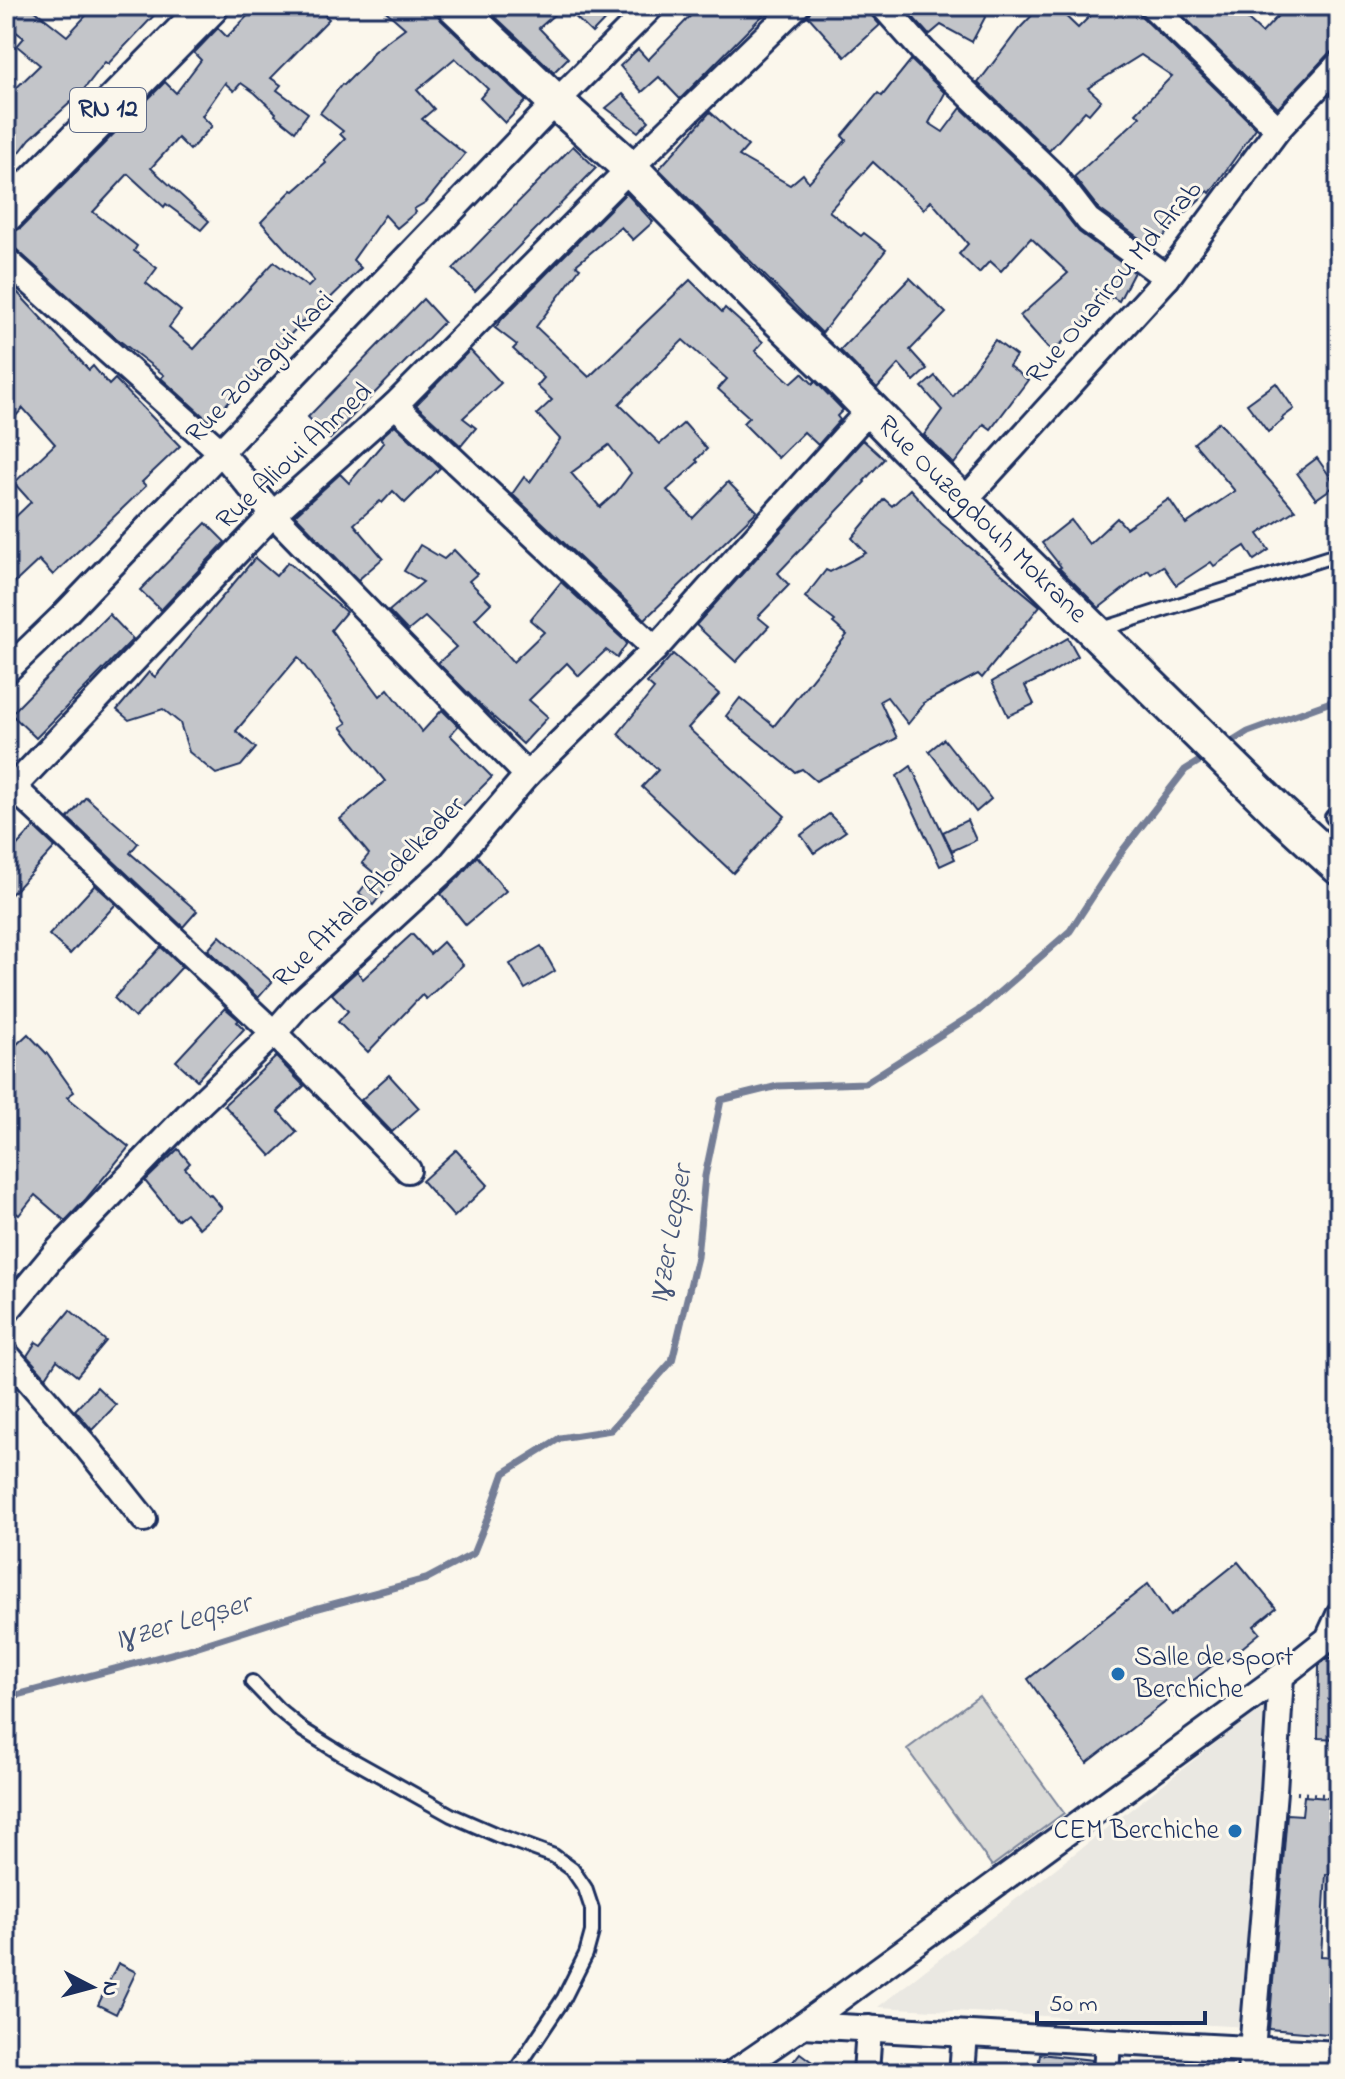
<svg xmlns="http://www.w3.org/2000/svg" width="1345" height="2079" viewBox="0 0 1345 2079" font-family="'Indie Flower',sans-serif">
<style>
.built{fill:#eae8e2}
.grass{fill:#dadad7;stroke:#7a849a;stroke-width:2}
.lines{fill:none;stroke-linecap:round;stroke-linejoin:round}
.stream{stroke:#747e96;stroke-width:7}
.building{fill:#c3c5c9;stroke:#1b2f5e;stroke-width:2;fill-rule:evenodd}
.lane-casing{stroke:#1b2f5e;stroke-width:18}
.street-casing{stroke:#1b2f5e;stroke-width:30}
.secondary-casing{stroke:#1b2f5e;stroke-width:40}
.primary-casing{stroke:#1b2f5e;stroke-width:42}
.path{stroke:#1b2f5e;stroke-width:4;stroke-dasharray:2 6;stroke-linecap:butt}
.lane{stroke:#fbf7ec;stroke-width:12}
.street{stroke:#fbf7ec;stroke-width:24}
.secondary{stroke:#fbf7ec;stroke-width:34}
.primary{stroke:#fbf7ec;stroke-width:36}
.poi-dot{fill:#1f6fb2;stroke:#fbf7ec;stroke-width:3}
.labels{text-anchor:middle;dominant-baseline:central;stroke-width:6;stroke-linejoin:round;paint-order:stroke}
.shield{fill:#fbf7ec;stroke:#5e6b89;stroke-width:2}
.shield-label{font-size:26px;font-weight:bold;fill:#1b2f5e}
.street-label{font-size:28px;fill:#1b2f5e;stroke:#fbf7ec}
.poi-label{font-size:28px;fill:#1b2f5e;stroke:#fbf7ec;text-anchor:start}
.water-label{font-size:30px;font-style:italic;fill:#47577a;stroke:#fbf7ec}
</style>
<rect width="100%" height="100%" fill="#fbf7ec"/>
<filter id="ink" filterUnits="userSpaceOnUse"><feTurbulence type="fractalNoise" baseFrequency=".0125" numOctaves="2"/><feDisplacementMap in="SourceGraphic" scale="16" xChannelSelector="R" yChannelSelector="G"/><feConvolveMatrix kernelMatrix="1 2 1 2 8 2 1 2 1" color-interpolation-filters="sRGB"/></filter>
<g filter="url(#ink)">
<path class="built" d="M1267,1703l-18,324 -371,-20z"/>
<path class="grass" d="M979,1696l85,117 -72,53 -85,-117z"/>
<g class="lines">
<g class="stream">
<path d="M1227,745l21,-13 91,-33"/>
<path d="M6,1698l180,-48 129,-41 111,-30 47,-25 17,-42 14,-39 56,-35 51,-8 61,-69 25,-104 8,-81 16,-76 57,-14 87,-3 113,-72 92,-80 53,-81 62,-80 24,-15"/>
</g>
</g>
<g class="building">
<path d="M6,6h23l38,30 28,-30h68l-55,58 -3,-2 -24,31 -51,46 -24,31v-72l34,-33 -23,-19 7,-8 -18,-14z"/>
<path d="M257,6h21l9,9 9,-9h20l13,13 -58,59 10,7 -4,5 31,23 -13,18 -20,-16 1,-2 -21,-20 -14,-10 -7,8 -9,-8 -23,33 10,10 -22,24 -12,-12 -27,30 58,53 -8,9 -35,-26 -2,3 -36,-33 -35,38 44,34 -3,5 23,17 -11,15 35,28 -12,16 25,22 80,-87 34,25 6,-6 -53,-59 31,-32 2,1 32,-28 -2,-3 21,-21 -5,-5 3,-3 -23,-18 22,-29 2,1 23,-23 6,-10 32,-24 -25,-22h56v6l5,8 85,81 -21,22 -25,-25 8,-9 -33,-31 -38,32 17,19 -12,10 43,35 -39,48 -12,7 2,3 -19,16 -12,-13 -32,45 8,8 -55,54 -2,-2 -94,102 -49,-44 3,-3 -53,-41 -95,-85 -10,-4v-5l5,-7 10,-5 144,-146 11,11 25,-33 -7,-7 24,-25 9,9z"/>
<path d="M484,6h134l-26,27 -28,-27 -25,22 29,30 -14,14z"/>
<path d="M700,6h72l-92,93 -21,-22 -17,15 -22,-26 18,-17 10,11z"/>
<path d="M812,6h56l3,9 9,10 -35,32 -37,-41z"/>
<path d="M903,6h88l-19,36 -31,-17 -12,10z"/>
<path d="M1041,6h14l23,22 22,-22h37l5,11 114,111 -46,65 -2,-2 -34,33 -20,25 -55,-40 -25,-32 66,-60 -4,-4 36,-37 -31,-21 -53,33 13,12 -12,14 -4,-3 -36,40 -71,-68 41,-54z"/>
<path d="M1173,6h60l29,27 25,-27h52v43l-11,5 -50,54z"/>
<path d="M911,60l34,33 -16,30 14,9 18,-24 82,78 36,46 55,40 -15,29 -7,-4 -60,55 -32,-36 48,-43 -37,-35 -30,33 -11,-10 -11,12 -20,-19 9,-10 -37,-43 -7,8 -51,-47 -44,49 32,25 3,-3 22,17 -64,83 -163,-164 51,-57 38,34 -9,10 51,29 13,-11 6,8 37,-42 -4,-4 36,-43 4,3z"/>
<path d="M623,94l26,27 -11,11 -32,-24z"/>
<path d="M573,146l23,22 -121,123 -22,-22z"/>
<path d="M626,193l27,29 -20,18 -12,-13 -45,38 4,3 -44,59 53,50 101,-97 32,32 3,-4 38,34 -8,9 36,32 11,-10 11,11 2,-3 28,29 -6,6 3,4 -22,25 -14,-13 -26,26 -35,-35 6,-6 -31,-28 9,-10 -44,-39 -64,64 41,40 24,-21 23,26 -11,11 2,2 -31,28 26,28 35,-36 29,29 -112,108 -133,-125 12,-17 6,5 30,-43 -23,-25 15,-14 -15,-14 7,-8 -31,-29 4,-4 -22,-17 8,-10zM609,445l22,28 -15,20 -16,14 -29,-34z"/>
<path d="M910,278l36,35 -36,37 17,19 -13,12 -15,-17 -22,24 -37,-38z"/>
<path d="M6,280l83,90 4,-4 16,19 6,-6 65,67 -38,36 4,4 -93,89 -14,-15 -33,31v-65l25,-24 -17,-19 41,-39 -32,-36 -17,19z"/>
<path d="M423,299l21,23 -114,117 -22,-22z"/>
<path d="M995,340l21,16 -7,10 19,14 -37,49 -7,-5 -30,40 -30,-29 18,-25 -20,-23 13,-11 18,21z"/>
<path d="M470,350l31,33 -38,35 13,10 -15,18 -45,-41z"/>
<path d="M1276,383l18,26 -12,9 1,2 -15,12 -21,-28z"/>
<path d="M1219,422l76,88 -37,24 11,16 -15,10 -9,-14 -31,20 -3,-4 -35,23 -13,-19 -12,8 -3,-4 -49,38 -40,-40 2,-1 -19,-24 29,-23 18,24 28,-26 9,10 43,-29 17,25 49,-33 -41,-48z"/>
<path d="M395,425l45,43 -35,35 -12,-12 -11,12 -2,-2 -26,23 29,34 -25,22 -63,-65 45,-41 9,9 35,-41 -4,-4z"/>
<path d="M863,440l21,19 -20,22 1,1 -87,91 11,12 -31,32 11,9 -33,36 -40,-37z"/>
<path d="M1317,458l19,27 -20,14 -19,-26z"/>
<path d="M910,489l31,34 99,83 -58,72 -4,-4 -55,29 1,1 -16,20 -21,-27 -7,4 17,37 -81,43 -14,-12 -7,3 -69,-56 14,-18 34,28 73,-91 -14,-12 2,-2 -30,-24 21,-27 4,2 36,-19 -14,-15 32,-39 8,7z"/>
<path d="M206,523l19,19 -64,68 -21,-20z"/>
<path d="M420,545l24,14 10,-9 23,24 -8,7 22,22 -16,16 38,43 31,-30 -14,-12 31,-38 66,61 -10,15 -11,-8 -27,26 -12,-13 -38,37 19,17 -25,27 -44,-40 -41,-41 18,-16 -31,-30 -17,14 -19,-20 34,-29 -19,-11z"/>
<path d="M255,558l21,18 12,-14 58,50 -15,18 49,66 8,-7 34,43 20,-22 16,16 -8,9 42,42 -36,36 -8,-7 -17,37 -6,-3 -52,65 -14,-12 15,-20 -12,-10 7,-9 -29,-35 45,-38 -44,-54 6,-4 -49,-66 -62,74 20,17 -15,18 -25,8 -27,-22 -9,-29 -17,-14 -34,11 -12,-10 32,-38 6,5z"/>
<path d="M109,614l24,25 -97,99 -25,-24z"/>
<path d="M1068,638l10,18 -30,19 -23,11 9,18 -26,12 -16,-34z"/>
<path d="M673,654l46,40 -31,34 97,88 -52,57 -91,-86 16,-17 -40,-36 36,-45 -7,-6z"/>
<path d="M944,739l47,60 -15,13 -47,-61z"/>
<path d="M911,766l44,93 -15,7 -43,-90z"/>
<path d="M86,797l52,46 -8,10 67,58 -14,16 -115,-109z"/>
<path d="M829,814l17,17 -32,22 -13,-18z"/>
<path d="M967,820l9,20 -24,11 -9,-19z"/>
<path d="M34,827l21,20 -49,53v-43z"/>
<path d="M477,856l29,35 -40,34 -25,-31 19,-18z"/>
<path d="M95,885l21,19 -46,50 -21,-19z"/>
<path d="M412,934l18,20 13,-12 20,23 -37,34 -4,-4 -54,57 -30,-30 10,-11 -16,-17 25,-23 6,8z"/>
<path d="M220,936l52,46 -14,16 -50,-48z"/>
<path d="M541,946l14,25 -30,18 -15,-25z"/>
<path d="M161,947l21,20 -47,51 -21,-20z"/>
<path d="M225,1008l14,12 -2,2 7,7 -47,51 -21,-19z"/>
<path d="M28,1034l19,20 27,38 -7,5 62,50 -43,52 -21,22 -30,-26 -16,20 -13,-10v-168l9,9z"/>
<path d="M276,1057l28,29 -26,25 19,21 -26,24 -47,-51z"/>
<path d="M389,1075l30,33 -27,24 -31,-32z"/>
<path d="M178,1149l12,14 -5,5 23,27 2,-1 12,14 -23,20 -13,-15 -9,7 -32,-39z"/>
<path d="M456,1150l32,35 -34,32 -32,-36z"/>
<path d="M70,1310l36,31 -29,35 -20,-16 -11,17 -19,-21 9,-14 5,3z"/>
<path d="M97,1387l19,18 -24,25 -17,-20z"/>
<path d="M1238,1562l38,46 -22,18 6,7 -40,33 -3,-4 -130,101 -59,-84 120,-95 22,32z"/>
<path d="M1328,1658h11v81l-21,-1 1,-73z"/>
<path d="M1304,1796l35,3v76l-13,-1 -5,82 18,1v78l-70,-6 18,-215 15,1z"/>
<path d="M118,1963l18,9 -20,42 -18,-9z"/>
<path d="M800,2053l27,20h-43z"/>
<path d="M1040,2054l52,6 -1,13h-54z"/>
</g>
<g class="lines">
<defs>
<g id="lane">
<path d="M1099,630l240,-76"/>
<path d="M1332,817l7,-7"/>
<path d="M252,1682l25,26 26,22 37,23 111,62 46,20 57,21 18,13 13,19 7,21v23l-6,22 -22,44 -50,75"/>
</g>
<g id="street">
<path d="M883,6l40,45 131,125 34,44 79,58"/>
<path d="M1152,6l126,123"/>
<path d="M6,260l215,192 52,62 254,261"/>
<path d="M395,405l260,244"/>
<path d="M963,502l204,-224 111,-149 61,-65"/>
<path d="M6,671l58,-56 492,-513 96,-96"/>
<path d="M13,787l261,246 134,137"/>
<path d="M6,795l267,-281 122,-109 235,-237 167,-162"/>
<path d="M6,1312l51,-61 131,-136 86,-82 27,-31 149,-137 77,-90 128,-126 215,-240"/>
<path d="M6,1354l80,92 58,73"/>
<path d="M803,2025l536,29"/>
<path d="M733,2073l70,-48 478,-349 47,-37 11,-24"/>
<path d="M866,2073l3,-45"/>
<path d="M962,2073l3,-39"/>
<path d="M1106,2073l2,-31"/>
<path d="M1250,2073l24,-282 7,-115"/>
</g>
<g id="secondary">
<path id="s1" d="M455,6l101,96 74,66 145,148 65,62 67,69 373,366 59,54"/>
</g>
<path id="primary" d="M6,213l204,-207"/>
</defs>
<use href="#lane" class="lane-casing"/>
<use href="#street" class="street-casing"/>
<use href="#secondary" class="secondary-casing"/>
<use href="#primary" class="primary-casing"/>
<path class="path" d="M1297,1793l42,3"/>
<use href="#lane" class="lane"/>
<use href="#street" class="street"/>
<use href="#secondary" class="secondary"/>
<use href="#primary" class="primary"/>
</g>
</g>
<g class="poi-dot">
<circle cx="1118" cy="1674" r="8"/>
<circle cx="1235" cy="1831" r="8"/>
</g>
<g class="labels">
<rect class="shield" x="70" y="88" width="76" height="44" rx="6"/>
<g class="shield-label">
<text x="108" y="110">RN 12</text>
</g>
<g class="street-label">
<text transform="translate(1115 283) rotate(-50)">Rue Ouarirou Md Arab</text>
<text transform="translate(261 368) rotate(-46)">Rue Zouagui Kaci</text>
<text transform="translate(295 457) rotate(-43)">Rue Alioui Ahmed</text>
<text stroke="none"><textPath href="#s1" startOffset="736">Rue Ouzegdouh Mokrane</textPath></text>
<text transform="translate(370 893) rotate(-45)">Rue Attala Abdelkader</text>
</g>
<g class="poi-label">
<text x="1134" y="1658">Salle de sport<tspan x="1134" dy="32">Berchiche</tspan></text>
<text x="1219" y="1831" text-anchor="end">CEM Berchiche</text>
</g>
<g class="water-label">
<text transform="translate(672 1235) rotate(-80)">Iɣzer Leqṣer</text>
<text transform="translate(183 1623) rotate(-16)">Iɣzer Leqṣer</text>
</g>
</g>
<rect width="1345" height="2079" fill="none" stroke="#fbf7ec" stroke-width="32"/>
<rect x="16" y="16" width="1313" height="2047" fill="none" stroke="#1b2f5e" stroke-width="3" filter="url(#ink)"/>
<g transform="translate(92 1987) rotate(96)" stroke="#fbf7ec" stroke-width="6" paint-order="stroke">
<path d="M0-6L14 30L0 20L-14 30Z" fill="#1b2f5e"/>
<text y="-12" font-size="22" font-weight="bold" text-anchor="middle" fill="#1b2f5e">N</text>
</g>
<path d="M1037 2011v12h168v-12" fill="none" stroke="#1b2f5e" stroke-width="4"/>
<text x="1049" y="2011" font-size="24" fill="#1b2f5e" stroke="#fbf7ec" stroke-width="6" paint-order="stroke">50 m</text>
</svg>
